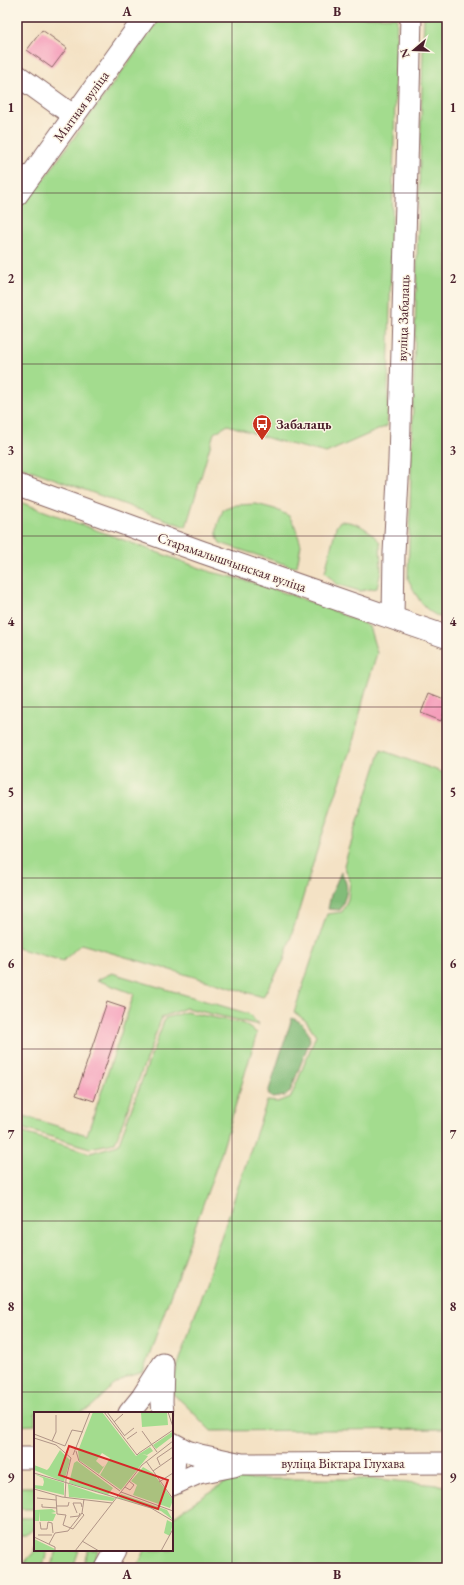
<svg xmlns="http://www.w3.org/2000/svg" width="464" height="1585" viewBox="0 0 464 1585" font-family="'EB Garamond',serif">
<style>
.green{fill:#a3dc8e;stroke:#767e5c}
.forest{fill:#82bc79;stroke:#666e52}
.building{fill:#f59fbb}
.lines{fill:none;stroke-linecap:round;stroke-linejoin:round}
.minor-casing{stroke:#866361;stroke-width:23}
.major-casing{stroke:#866361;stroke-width:24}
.minor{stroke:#fff;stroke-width:21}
.major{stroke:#fff;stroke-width:22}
.grid{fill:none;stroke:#4a1f2b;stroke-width:1;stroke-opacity:0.55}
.labels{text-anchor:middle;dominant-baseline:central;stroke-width:3;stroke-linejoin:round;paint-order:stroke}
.street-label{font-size:14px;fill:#4a1f2b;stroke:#fcf5e5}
.poi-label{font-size:14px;font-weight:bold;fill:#4a1f2b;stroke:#fcf5e5;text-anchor:start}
.inset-road{fill:none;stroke:#b09487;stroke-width:1}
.view{fill:#d62828;fill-opacity:0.15;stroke:#d62828;stroke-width:2}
.inset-edge{fill:none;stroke:#4a1f2b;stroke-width:2}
.neatline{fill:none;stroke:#4a1f2b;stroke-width:1.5}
.grid-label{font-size:13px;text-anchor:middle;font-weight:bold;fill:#4a1f2b}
</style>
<rect width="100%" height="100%" fill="#fcf5e5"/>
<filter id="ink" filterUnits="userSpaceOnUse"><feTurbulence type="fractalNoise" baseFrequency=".025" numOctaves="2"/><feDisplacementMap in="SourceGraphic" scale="8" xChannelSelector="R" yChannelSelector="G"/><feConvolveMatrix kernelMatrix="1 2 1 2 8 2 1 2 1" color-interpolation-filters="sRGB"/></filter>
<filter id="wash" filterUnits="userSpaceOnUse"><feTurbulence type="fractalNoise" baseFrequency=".012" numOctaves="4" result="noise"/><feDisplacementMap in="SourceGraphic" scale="16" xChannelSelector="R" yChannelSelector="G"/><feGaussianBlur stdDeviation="0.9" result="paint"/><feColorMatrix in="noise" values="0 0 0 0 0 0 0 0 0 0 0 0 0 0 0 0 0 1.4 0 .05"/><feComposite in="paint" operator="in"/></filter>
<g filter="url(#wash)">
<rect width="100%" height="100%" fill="#f4e2c5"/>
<g class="green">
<path d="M161,17h236l-10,409 -61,27 -52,-13 -46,-15 -14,8 -28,94 -169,-62v-259l23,-21z"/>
<path d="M424,17h23v603c-24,-8 -28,-20 -39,-41z"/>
<path d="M17,501l194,71c55,12 108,32 158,54l8,27 -12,40 -14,57 -33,97 -34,113 -21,37 -182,-53 -18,17 -46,-13z"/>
<path d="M256,504l19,5 14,7 6,10 6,19 -4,21 -4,1 -73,-24c-7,-12 -1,-21 3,-33l13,-5z"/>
<path d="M340,521c19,1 28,8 40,21l1,29 -4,17 -17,3 -24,-7 -11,-12 11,-45z"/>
<path d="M381,750l66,24v655l-236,2c-13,-13 -24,-26 -38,-37l1,-17 93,-276 11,1 13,-5 25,-62 -10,-14 -12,-9 33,-98 15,-2 6,-13 2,-18 -6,-16z"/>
<path d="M112,973l137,41 10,11 -73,-17 -24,9 -47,126 -25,5 -73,-21v-13l70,21 47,-141 -37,-14z"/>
<path d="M186,1012l56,11 15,10 -36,121 -78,218 -16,5 -14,9 -22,21 -12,6h-44v12l-18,1v-295l73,22 28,-8 47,-127z"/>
<path d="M231,1479h146l70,7v82h-310l8,-18h27v-32l16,-12z"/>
<rect x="17" y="1487" width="18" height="22"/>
<path d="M17,1518h18v10l-8,6h-10z"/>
<path d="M35,1547v3h13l-6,18h-17v-6l9,-10z"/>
<path d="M57,1550h22l-6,18h-22z"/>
<path d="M88,1550h10l-6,18h-10z"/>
</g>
<g class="forest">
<path d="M341,872c9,15 6,22 -1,38l-12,-1 3,-14z"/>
<path d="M292,1018c11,4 16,11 18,22l-20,52 -5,4 -13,2 -4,-5z"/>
</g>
<g id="blocks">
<g class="building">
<path d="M42,30l25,18 -15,20 -25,-18z"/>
<path d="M429,693l18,7v5l-6,16 -20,-8z"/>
<path d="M107,1002l18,6 -31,93 -18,-6z"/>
</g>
</g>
</g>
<g filter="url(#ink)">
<use href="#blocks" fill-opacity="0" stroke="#866361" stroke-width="1"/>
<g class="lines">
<defs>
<g id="minor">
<path d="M17,75l57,41"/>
<path d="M17,195l128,-178"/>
<path d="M393,618l1,-65 5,-92 12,-444"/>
<path d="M129,1413l13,-16 21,-33"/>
<path d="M163,1413l-1,-11 1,-37"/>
<path d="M172,1443l15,8 13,4 42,9 205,-1"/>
<path d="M172,1446c4,10 4,19 0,30"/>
<path d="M17,1458h18"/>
<path d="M172,1485l27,-12 35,-7"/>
<path d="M106,1568l10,-18"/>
</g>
<path id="major" d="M17,485l185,67 245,85"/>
</defs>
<use href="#minor" class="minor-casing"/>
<use href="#major" class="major-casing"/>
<use href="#minor" class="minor"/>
<use href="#major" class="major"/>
</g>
</g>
<path class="grid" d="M232,17v1551M17,193h430M17,364h430M17,536h430M17,707h430M17,878h430M17,1049h430M17,1221h430M17,1392h430"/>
<defs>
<symbol id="bus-pin" viewBox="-11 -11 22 30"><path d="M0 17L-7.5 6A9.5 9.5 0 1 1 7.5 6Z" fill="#c8321e" stroke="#fcf5e5"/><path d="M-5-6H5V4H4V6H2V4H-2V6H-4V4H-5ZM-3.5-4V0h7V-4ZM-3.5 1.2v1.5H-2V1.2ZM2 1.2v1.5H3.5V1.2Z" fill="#fff"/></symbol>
</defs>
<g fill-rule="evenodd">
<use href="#bus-pin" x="251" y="413" width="22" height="30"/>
</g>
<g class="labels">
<g class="street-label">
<text transform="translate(81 106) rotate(-54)">Мытная вуліца</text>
<text transform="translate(403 318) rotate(-88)">вуліца Забалаць</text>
<text transform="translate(232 562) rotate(19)">Старамалышчынская вуліца</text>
<text x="343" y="1463">вуліца Віктара Глухава</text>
</g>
<g class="poi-label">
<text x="276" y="424">Забалаць</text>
</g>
</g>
<g transform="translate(34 1412)">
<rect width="139" height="139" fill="#f4e2c5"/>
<path d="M59,0h9l34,44 14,-9 3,4 -6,4 -5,-1 6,2 -27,34 -21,-15 10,-17 -8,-5 -6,8 7,6 2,-2 -6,9 -20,-14 -1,-9zM107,0h26l1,13 -26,2zM138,20l1,4 -17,13 -3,-4zM26,38l10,10 -6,22 -30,-12v-5l13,5 2,-2zM43,49l36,27 -5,7 -39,-12 5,-20zM109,55l10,6 20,27 -3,8 -37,-13 4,-10 -6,-4zM0,62l30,9v12l-30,-7v-3l9,1 1,-4 -1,-4zM34,72l29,10 18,4 -2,3 -44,-4zM87,82l46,16 6,10 -12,-9 -43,-13zM18,97l4,3 -5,1 5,1 -3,7h-13l-1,-10v10h-4v-11zM133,108l6,3 -3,13 -6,-3zM0,127l21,10 -1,2h-20z" fill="#a3dc8e"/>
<path class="inset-road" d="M70,0l33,43 2,-2M134,0l5,15M71,1l2,-1 17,23M80,10l9,-8M108,19l15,21M0,22l31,12 7,-16 11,2M90,24l10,-8M0,26l22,7 15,13 -5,21 -1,18M93,27l10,-7M18,29l4,-9v-17M42,39l3,10 41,30M105,41l34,-23M39,43l17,-43M112,49l27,38M126,53l-3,-7 16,-11M119,59l20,-14M0,61l117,35 22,13M125,70l14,-9M91,75l5,3 4,-5 -5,-4M0,77l28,8 50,6M87,80l52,19M22,84l1,18 9,1 -3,10 10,4 11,-14 -2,-2M3,86l19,2M8,92v3l15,1M23,94h11l1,-4M43,101l-4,-10h8l1,4M36,105l9,-1 1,-3M6,110l1,7h6l1,-7 4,1 1,10M4,123h14M0,125l21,10v4M48,129l17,10M15,132l6,-11 13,-2 3,-4 11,-14 2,-14M41,139l67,-86 31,-24M127,139l12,-22"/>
<path class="view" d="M35,34l99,34 -10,29 -99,-34z"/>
<rect width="139" height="139" class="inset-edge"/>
</g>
<rect width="464" height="1585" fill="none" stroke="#fcf5e5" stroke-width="44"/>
<g transform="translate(414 50) rotate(251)" stroke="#fcf5e5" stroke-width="3" paint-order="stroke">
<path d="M0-3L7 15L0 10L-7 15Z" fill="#4a1f2b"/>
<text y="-6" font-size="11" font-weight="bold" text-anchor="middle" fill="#4a1f2b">N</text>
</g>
<rect x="22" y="22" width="420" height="1541" class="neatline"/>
<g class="grid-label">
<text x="127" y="16">A</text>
<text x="337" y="16">B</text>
<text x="11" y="112">1</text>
<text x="453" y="112">1</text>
<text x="11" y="283">2</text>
<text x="453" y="283">2</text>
<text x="11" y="455">3</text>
<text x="453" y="455">3</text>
<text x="11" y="626">4</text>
<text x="453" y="626">4</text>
<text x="11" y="797">5</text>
<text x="453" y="797">5</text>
<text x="11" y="968">6</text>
<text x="453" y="968">6</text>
<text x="11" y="1139">7</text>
<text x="453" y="1139">7</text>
<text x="11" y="1311">8</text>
<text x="453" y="1311">8</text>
<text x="11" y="1482">9</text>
<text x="453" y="1482">9</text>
<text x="127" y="1579">A</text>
<text x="337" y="1579">B</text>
</g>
</svg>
